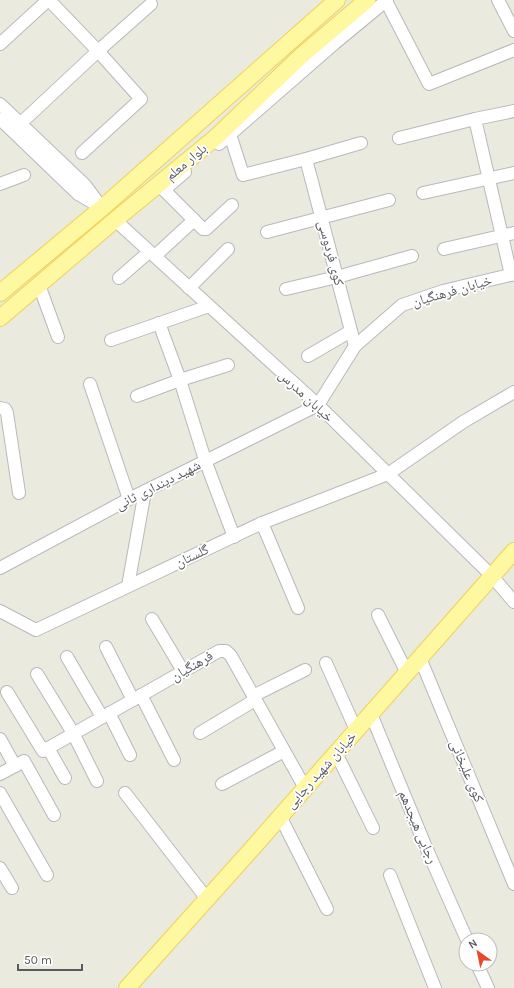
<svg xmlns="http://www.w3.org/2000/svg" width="514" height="988" viewBox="0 0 514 988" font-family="Karla,'Noto Naskh Arabic',sans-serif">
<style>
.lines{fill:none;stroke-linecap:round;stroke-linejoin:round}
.minor-casing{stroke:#b7b9be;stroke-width:14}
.major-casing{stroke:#efd254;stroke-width:18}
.minor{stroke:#fff;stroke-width:12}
.major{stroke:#fef8a1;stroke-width:16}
.labels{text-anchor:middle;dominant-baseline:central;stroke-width:3.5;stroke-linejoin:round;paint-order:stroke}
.street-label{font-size:14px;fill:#585b60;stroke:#fff}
</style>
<rect width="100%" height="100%" fill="#ebeadf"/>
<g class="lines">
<defs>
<g id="minor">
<path d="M498,0l16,31"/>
<path d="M386,1l43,83 85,-34"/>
<path d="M0,44l48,-44"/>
<path d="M0,104l85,81 17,23"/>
<path d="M0,119l78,75 19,11"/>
<path d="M475,119l36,156"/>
<path d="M21,123l77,-72 -49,-51"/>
<path d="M228,128l15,47 63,-16 55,-16"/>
<path d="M399,138l76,-19 39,-8"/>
<path d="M219,144l116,-101 52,-43"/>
<path d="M82,153l59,-54 -43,-48 53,-47"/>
<path d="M306,159l49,187"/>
<path d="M0,184l24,-9"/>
<path d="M159,185l44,44h3l26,-24"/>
<path d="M164,190l21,-18"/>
<path d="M423,193l91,-20"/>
<path d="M115,220l203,185 174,171 22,26"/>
<path d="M267,232l122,-32"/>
<path d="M444,249l70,-16"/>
<path d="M155,256l39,-36"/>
<path d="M119,278l30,-26"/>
<path d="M39,285l19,52"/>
<path d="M189,288l39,-39"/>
<path d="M286,289l51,-12 75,-21"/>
<path d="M159,323l21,57 25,80 29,77"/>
<path d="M111,340l98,-34"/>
<path d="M308,356l43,-25"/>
<path d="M90,384l39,115"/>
<path d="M137,396l43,-16 48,-15"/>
<path d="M0,408l5,1 2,4 12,80"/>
<path d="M262,523l36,85"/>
<path d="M0,568l129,-69 189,-94 37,-59 47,-41 41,-14 71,-17"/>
<path d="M128,586l17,-95"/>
<path d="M0,611l36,19 226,-107 126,-49 75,-52 51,-30"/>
<path d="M378,615l29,58"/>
<path d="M152,619l31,52"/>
<path d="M106,647l27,53"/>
<path d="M67,657l35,60"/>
<path d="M420,658l94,226"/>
<path d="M326,663l30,67"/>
<path d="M37,674l36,59 24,48"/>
<path d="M7,692l36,59 176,-100h7l5,5 74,132"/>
<path d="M141,695l33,65"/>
<path d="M253,696l52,-26"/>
<path d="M109,713l21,42"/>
<path d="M371,714l54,131 42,95"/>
<path d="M200,733l55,-33"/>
<path d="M0,739l15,27"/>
<path d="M48,748l17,30"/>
<path d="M336,753l37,75"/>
<path d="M0,774l24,-13 30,54"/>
<path d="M222,784l62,-33"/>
<path d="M0,793l47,82"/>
<path d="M125,793l82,106"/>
<path d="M280,816l47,93"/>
<path d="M0,868l12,20"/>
<path d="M390,875l45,113"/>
<path d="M477,964l11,24"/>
</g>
<g id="major">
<path d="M0,293l102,-85 235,-208"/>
<path d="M0,318l115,-98 100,-82 86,-82 66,-56"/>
<path d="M127,988l123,-137 264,-300"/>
</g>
</defs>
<use href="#minor" class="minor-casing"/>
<use href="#major" class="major-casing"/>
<use href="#minor" class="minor"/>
<use href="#major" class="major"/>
</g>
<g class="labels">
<g class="street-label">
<text transform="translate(186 162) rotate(-40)">بلوار معلم</text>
<text transform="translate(331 253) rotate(75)">کوی فردوسی</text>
<text transform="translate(452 291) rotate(-16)">خیابان فرهنگیان</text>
<text transform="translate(306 396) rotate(43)">خیابان مدرس</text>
<text transform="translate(158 485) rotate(-27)">شهید دینداری ثانی</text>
<text transform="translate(192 556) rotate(-25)">گلستان</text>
<text transform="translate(192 666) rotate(-30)">فرهنگیان</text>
<text transform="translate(321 770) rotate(-48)">خیابان شهید رجایی</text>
<text transform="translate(467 771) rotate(67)">کوی علیخانی</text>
<text transform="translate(418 827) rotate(67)">رجایی هیجدهم</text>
</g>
</g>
<g transform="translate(478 952) rotate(327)"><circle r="19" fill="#ffffff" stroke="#bcbdbf"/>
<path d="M0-3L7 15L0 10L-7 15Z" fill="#e74a2a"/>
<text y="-6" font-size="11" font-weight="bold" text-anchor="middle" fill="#585b60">N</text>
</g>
<path d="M18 964v6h64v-6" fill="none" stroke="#585b60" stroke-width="2"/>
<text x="24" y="964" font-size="12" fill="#585b60" stroke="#ffffff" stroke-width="3" paint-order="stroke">50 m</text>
</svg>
